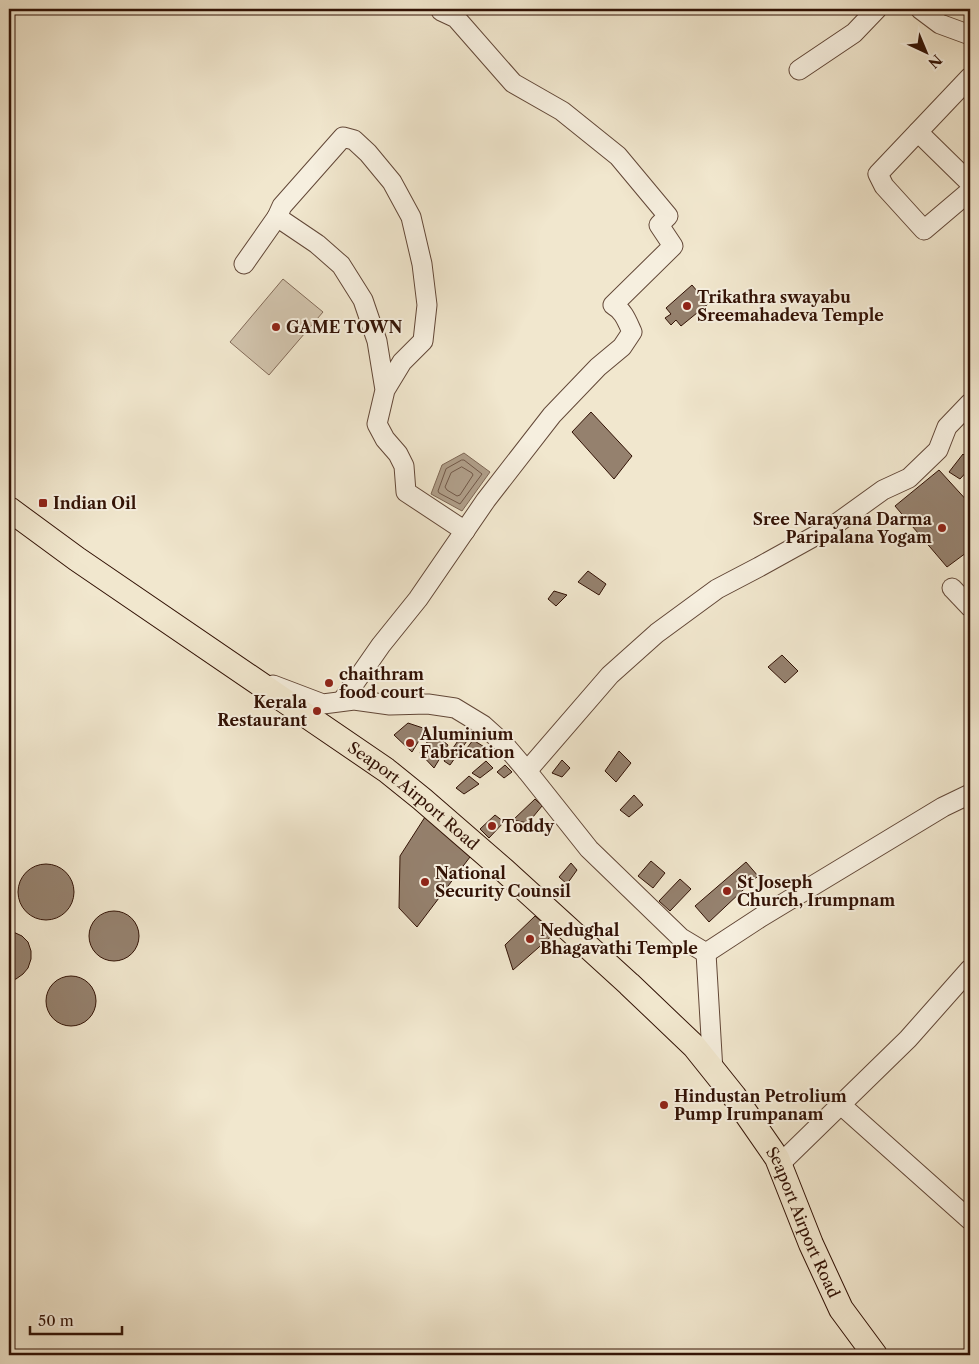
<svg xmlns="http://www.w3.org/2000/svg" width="979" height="1364" viewBox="0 0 979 1364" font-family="'Libre Caslon Text',serif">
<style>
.green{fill:#d1c3ac;stroke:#826a58}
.water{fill:#b09f8a;stroke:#7e6755}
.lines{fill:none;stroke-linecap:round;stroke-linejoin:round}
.shore{stroke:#715848;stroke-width:1}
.building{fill:#95816e;stroke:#321205}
.minor-casing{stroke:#624737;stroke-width:21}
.major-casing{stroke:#321205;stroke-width:26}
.minor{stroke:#f6efdf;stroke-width:19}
.major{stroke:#f1e7ce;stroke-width:24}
.poi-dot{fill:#8f2418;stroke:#f6efdf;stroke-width:2}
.labels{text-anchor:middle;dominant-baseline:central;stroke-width:4;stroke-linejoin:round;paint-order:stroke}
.poi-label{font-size:16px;font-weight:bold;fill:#321205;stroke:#f6efdf;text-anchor:start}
.street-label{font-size:16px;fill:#321205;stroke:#f6efdf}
</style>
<rect width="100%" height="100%" fill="#f1e7ce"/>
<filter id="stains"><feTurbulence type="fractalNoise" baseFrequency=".004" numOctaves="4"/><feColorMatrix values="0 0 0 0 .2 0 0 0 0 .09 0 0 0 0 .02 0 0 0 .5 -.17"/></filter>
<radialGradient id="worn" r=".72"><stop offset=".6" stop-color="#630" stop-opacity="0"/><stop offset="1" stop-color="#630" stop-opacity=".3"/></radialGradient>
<path class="green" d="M283,279l40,33 -54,63 -39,-33z"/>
<path class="water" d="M464,453l26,19 -28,39 -31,-17 11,-29z"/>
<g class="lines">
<g class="shore">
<path d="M462,460h2l18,14 -22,30 -21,-11 -1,-2 8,-22z"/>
<path d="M462,467l10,6 1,2 -13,20 -3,1 -10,-6 -2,-3 6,-14z"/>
</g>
</g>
<g class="building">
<path d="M692,285l16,19 -27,22 -5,-6 -5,5 -6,-7 6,-4 -5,-6z"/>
<path d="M591,412l41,44 -18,23 -42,-47z"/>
<path d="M963,454l7,7v7l-10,11 -11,-7z"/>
<path d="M939,470l31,34v46l-23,17 -52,-61z"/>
<path d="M588,571l18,13 -7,11 -21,-13z"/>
<path d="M554,591l13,4 -11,11 -8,-7z"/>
<path d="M782,655l16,16 -13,12 -17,-16z"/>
<path d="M408,723l18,6 -14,23 -18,-17z"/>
<path d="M433,733l15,12 -14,23 -14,-15z"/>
<path d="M462,735l7,3 -19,27 -6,-4z"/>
<path d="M473,740l13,8 -8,11 -11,-11z"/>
<path d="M619,751l12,12 -15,19 -11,-11z"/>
<path d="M562,760l8,8 -8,9 -10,-4z"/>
<path d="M486,761l7,7 -13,10 -8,-5z"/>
<path d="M505,765l7,7 -8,6 -7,-6z"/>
<path d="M469,776l10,8 -15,10 -8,-6z"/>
<path d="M634,795l9,10 -14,12 -9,-7z"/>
<path d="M535,799l7,7 -14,17 -15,-3z"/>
<path d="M495,815l9,7 -15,16 -9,-9z"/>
<path d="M425,817l48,36 -56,74 -18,-19 1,-52z"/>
<path d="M651,861l14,12 -12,15 -15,-12z"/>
<path d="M746,862l12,14 -49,46 -14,-16z"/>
<path d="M571,863l6,7 -10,14 -8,-7z"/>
<circle cx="46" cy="892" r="28"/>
<path d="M680,879l11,10 -21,22 -11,-10z"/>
<circle cx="114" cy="936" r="25"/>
<path d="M535,916l20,17 -42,37 -8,-25z"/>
<path d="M9,930l13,6 6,6 3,9v8l-3,9 -5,6 -7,5 -7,2z"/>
<circle cx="71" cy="1001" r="25"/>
</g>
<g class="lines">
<defs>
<g id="minor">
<path d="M920,9l20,15 30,11"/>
<path d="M799,70l55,-37 23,-24"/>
<path d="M970,77l-92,97 6,12 40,44 46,-39"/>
<path d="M918,132l52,51"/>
<path d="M244,264l33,-47"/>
<path d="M385,390l-8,-49 -14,-41 -22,-35 -24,-21 -40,-27 5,-11 61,-69 11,3 14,13 24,29 19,35 11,47 5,41 -4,36 -21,21 -17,28 -8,34 8,15 13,15 6,12 2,26 59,39"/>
<path d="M952,588l18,19"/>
<path d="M273,685l50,19 31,-4 36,5 38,-1 27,4 28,17 21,19 23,27 83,-96 47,-42 60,-44 42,-22 74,-41 50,-36 26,-12 29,-28 9,-23 23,-24"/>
<path d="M342,701l39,-56 37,-46 68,-99 66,-85 46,-48 24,-20 10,-15c-5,-11 -9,-22 -19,-27l60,-59 -14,-21 9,-9 -50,-60 -56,-45 -49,-28 -57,-65 -15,-7"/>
<path d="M527,771l62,78 92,89 25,15 55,-36 182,-110 27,-13"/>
<path d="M706,953l7,118"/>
<path d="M841,1105l129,115"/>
<path d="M779,1163l7,-5 122,-119 62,-70"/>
</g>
<g id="major">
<path id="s1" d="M9,509l68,50 309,211 36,29 83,72 124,113 65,62 40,50 43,62 34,86 30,65 34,46"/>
</g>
</defs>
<use href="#minor" class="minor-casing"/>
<use href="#major" class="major-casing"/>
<use href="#minor" class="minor"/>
<use href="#major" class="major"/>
</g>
<g class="poi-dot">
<circle cx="687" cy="306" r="5"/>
<circle cx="276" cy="327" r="5"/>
<rect x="38" y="498" width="10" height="10" rx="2.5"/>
<circle cx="942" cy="528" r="5"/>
<circle cx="329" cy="683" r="5"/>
<circle cx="317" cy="711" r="5"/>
<circle cx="410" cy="743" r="5"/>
<circle cx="492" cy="826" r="5"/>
<circle cx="425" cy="882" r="5"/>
<circle cx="727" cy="891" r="5"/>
<circle cx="530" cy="939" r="5"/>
<circle cx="664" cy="1105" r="5"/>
</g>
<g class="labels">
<g class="poi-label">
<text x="697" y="297">Trikathra swayabu<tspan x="697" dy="18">Sreemahadeva Temple</tspan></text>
<text x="286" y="327">GAME TOWN</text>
<text x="53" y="503">Indian Oil</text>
<text x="932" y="519" text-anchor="end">Sree Narayana Darma<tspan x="932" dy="18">Paripalana Yogam</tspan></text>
<text x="339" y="674">chaithram<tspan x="339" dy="18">food court</tspan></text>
<text x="307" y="702" text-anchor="end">Kerala<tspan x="307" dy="18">Restaurant</tspan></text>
<text x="420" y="734">Aluminium<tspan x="420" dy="18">Fabrication</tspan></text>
<text x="502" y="826">Toddy</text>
<text x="435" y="873">National<tspan x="435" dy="18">Security Counsil</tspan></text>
<text x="737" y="882">St Joseph<tspan x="737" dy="18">Church, Irumpnam</tspan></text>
<text x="540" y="930">Nedughal<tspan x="540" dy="18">Bhagavathi Temple</tspan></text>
<text x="674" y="1096">Hindustan Petrolium<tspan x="674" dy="18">Pump Irumpanam</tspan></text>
</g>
<g class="street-label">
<text stroke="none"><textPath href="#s1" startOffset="496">Seaport Airport Road</textPath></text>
<text stroke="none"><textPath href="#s1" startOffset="1081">Seaport Airport Road</textPath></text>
</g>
</g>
<rect width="979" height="1364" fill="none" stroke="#f1e7ce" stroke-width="30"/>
<rect x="10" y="10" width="959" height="1344" fill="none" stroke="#321205" stroke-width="2.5"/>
<rect x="15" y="15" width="949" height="1334" fill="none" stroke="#321205"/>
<g transform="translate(926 52) rotate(136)" stroke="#f6efdf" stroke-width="4" paint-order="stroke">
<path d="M0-4L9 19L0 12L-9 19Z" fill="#321205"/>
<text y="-8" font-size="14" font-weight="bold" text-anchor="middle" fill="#321205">N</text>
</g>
<path d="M30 1326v8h92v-8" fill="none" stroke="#321205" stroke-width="2.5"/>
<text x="38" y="1326" font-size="15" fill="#321205" stroke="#f6efdf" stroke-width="4" paint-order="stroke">50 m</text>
<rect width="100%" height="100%" filter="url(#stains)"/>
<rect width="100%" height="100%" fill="url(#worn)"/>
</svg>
